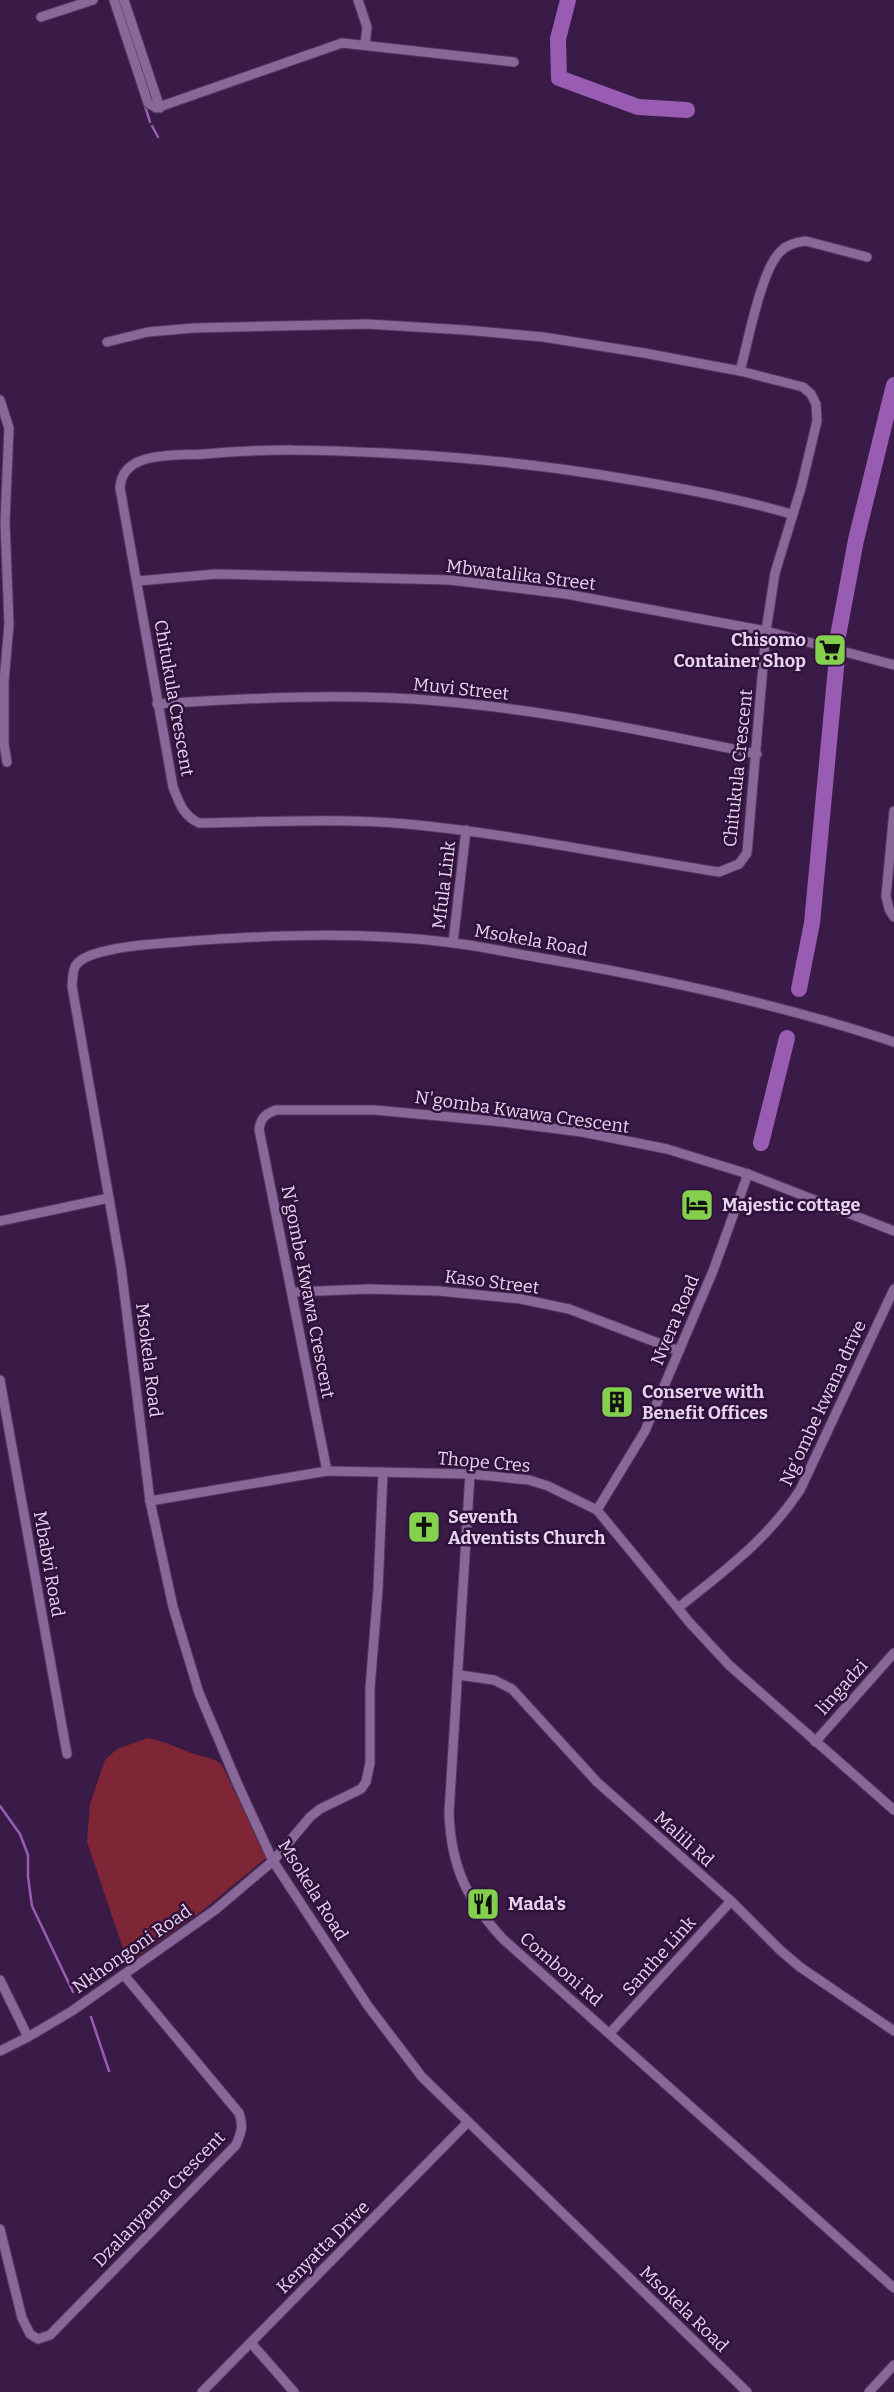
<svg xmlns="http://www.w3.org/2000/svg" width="894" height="2392" viewBox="0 0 894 2392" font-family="Bitter,serif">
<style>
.green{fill:#7e2635}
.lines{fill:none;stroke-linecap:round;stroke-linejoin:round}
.stream{stroke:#985cb3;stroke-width:2.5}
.river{stroke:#985cb3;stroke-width:16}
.minor-casing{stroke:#53395f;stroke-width:11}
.minor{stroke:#896899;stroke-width:9}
.labels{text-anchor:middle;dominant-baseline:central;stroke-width:5;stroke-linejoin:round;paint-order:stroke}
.street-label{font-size:18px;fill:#e6d4ef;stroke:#2f113c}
.poi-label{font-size:18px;font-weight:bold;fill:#e6d4ef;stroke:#2f113c;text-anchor:start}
</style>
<rect width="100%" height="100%" fill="#3a1b47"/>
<path class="green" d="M148,1738c16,3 28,9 43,15 11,4 21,3 31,12l44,93 -64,53 -74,52 -41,-121 3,-38 15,-44 12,-11z"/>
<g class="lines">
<g class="stream">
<path d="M144,103l6,19"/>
<path d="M152,126l6,11"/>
<path d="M0,1806l20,28 8,21v22l4,29 41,86"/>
<path d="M91,2017l18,54"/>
</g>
<g class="river">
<path d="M568,0l-10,39 1,39 79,29 49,3"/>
<path d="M838,636l18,-96 38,-155"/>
<path d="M799,989l13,-66 25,-266"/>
<path d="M761,1143l26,-105"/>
</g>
<defs>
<g id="minor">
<path d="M114,0l34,103 8,5 186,-65 172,19"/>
<path d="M124,0l36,108"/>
<path d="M358,0l9,27 -2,18"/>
<path d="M41,17l52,-17"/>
<path d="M107,342l41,-10 46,-4 173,-4 98,6 78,7 101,16 96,18 63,16 8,7 5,10 1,17 -16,67 -26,85 -9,58 -19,222 -8,11 -20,8c-104,-16 -207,-38 -312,-48 -69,-6 -139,-2 -208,-1 -16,-7 -20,-21 -26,-36l-53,-299c2,-38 56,-32 84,-34 60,-6 119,-4 180,-1 81,4 161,12 242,26 55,9 111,19 165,35"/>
<path d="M740,371c8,-28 21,-102 41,-120 7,-7 15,-9 25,-10l61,16"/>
<path d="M0,400l9,28 -4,94 4,102 -5,58v62l3,18"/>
<path d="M138,581l78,-7 234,6 116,14 200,37 128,34"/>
<path d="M157,704c93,-6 188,-11 281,-3 108,9 213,31 319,53"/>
<path d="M894,811l-8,85 3,13 5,8"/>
<path d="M453,943l13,-113"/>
<path d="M0,1221l109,-23"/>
<path d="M293,1292l76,-3 70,2 82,8 48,10 110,42"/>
<path d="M0,1380l67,374"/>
<path d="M327,1471l-68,-342c2,-11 6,-15 17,-19h99l128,12 79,10 85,17 81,25 146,57"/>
<path d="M470,1474l-21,339c2,54 18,87 54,126l391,349"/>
<path d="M150,1501l177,-30 143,3 59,6 19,6 49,24 93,113 39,42 165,145"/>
<path d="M597,1510l48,-79 68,-160 35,-97"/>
<path d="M678,1608c46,-37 89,-68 122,-118l94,-201"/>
<path d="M459,1675l35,5 18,9 85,93 134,119 49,49 20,17 94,64"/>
<path d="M815,1742l79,-89"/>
<path d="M0,1980l28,57"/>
<path d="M610,2033l121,-132"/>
<path d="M0,2051l28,-14 44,-26 143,-101 58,-49 37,-44 10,-8 41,-20 5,-7 4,-19v-75l8,-99 5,-117"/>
<path d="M0,2229l22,89 8,16 8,5 12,-4 186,-190c5,-12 8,-19 3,-32l-115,-138"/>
<path d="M251,2343l43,49"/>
<path d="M202,2392l265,-269"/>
<path d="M747,2392l-325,-315 -54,-71 -95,-145 -35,-76 -39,-92 -26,-86 -23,-106 -29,-234 -49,-281c1,-7 0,-16 4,-21 12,-18 80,-21 102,-23 91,-7 185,-11 276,1 33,4 66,12 99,17 115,20 230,45 341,82"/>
<path d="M869,2392l25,-27"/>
</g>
</defs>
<use href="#minor" class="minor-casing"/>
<use href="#minor" class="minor"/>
</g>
<defs>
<symbol id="supermarket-square" viewBox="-11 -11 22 22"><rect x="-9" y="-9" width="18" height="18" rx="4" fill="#84cf4d" stroke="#2f113c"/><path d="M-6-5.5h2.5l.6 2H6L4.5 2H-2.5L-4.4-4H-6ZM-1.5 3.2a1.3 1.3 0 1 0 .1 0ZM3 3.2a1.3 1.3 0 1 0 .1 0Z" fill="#111"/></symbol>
<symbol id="hotel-square" viewBox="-11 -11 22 22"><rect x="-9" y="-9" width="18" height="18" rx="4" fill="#84cf4d" stroke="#2f113c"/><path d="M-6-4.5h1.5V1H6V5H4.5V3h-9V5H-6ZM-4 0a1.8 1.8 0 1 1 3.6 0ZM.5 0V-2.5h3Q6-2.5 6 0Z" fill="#111"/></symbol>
<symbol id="building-square" viewBox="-11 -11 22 22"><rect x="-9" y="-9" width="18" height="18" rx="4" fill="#84cf4d" stroke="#2f113c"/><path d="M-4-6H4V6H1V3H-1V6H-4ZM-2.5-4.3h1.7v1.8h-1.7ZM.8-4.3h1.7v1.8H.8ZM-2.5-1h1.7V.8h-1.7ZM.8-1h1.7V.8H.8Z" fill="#111"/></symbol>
<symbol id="church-square" viewBox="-11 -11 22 22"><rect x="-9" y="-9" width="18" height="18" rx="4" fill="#84cf4d" stroke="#2f113c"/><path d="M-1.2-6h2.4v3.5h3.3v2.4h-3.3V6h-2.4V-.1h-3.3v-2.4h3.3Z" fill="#111"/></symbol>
<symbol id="restaurant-square" viewBox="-11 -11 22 22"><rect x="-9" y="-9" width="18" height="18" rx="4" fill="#84cf4d" stroke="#2f113c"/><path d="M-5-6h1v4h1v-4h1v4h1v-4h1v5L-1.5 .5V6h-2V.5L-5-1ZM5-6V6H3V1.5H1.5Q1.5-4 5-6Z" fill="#111"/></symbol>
</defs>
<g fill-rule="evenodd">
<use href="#supermarket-square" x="811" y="631" width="38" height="38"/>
<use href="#hotel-square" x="678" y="1186" width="38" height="38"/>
<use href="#building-square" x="598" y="1383" width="38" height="38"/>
<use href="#church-square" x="405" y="1508" width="38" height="38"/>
<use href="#restaurant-square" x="464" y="1885" width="38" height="38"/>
</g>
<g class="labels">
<g class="street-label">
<text transform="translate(521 575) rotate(7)">Mbwatalika Street</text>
<text transform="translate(461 689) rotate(6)">Muvi Street</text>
<text transform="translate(174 698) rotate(80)">Chitukula Crescent</text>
<text transform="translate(738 768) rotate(-84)">Chitukula Crescent</text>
<text transform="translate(444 885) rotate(-83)">Mfula Link</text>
<text transform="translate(531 940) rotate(10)">Msokela Road</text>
<text transform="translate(522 1112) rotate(8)">N'gomba Kwawa Crescent</text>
<text transform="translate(492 1282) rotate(7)">Kaso Street</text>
<text transform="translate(308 1292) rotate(79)">N'gombe Kwawa Crescent</text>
<text transform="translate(675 1320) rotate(-67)">Nvera Road</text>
<text transform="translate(149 1360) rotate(83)">Msokela Road</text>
<text transform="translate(823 1403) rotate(-65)">Ng'ombe kwana drive</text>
<text transform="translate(484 1462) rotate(5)">Thope Cres</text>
<text transform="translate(49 1564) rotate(80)">Mbabvi Road</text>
<text transform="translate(842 1687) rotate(-48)">lingadzi</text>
<text transform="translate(684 1839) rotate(42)">Malili Rd</text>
<text transform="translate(313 1890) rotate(58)">Msokela Road</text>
<text transform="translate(132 1949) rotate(-35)">Nkhongoni Road</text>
<text transform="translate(659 1956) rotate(-48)">Santhe Link</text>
<text transform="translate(561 1969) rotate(41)">Comboni Rd</text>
<text transform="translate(159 2199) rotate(-46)">Dzalanyama Crescent</text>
<text transform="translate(323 2247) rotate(-45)">Kenyatta Drive</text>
<text transform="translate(684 2309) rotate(44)">Msokela Road</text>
</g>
<g class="poi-label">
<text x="806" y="640" text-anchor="end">Chisomo<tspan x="806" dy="21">Container Shop</tspan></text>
<text x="722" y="1205">Majestic cottage</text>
<text x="642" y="1392">Conserve with<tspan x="642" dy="21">Benefit Offices</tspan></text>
<text x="448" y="1517">Seventh<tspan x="448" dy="21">Adventists Church</tspan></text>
<text x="508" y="1904">Mada's</text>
</g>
</g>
</svg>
